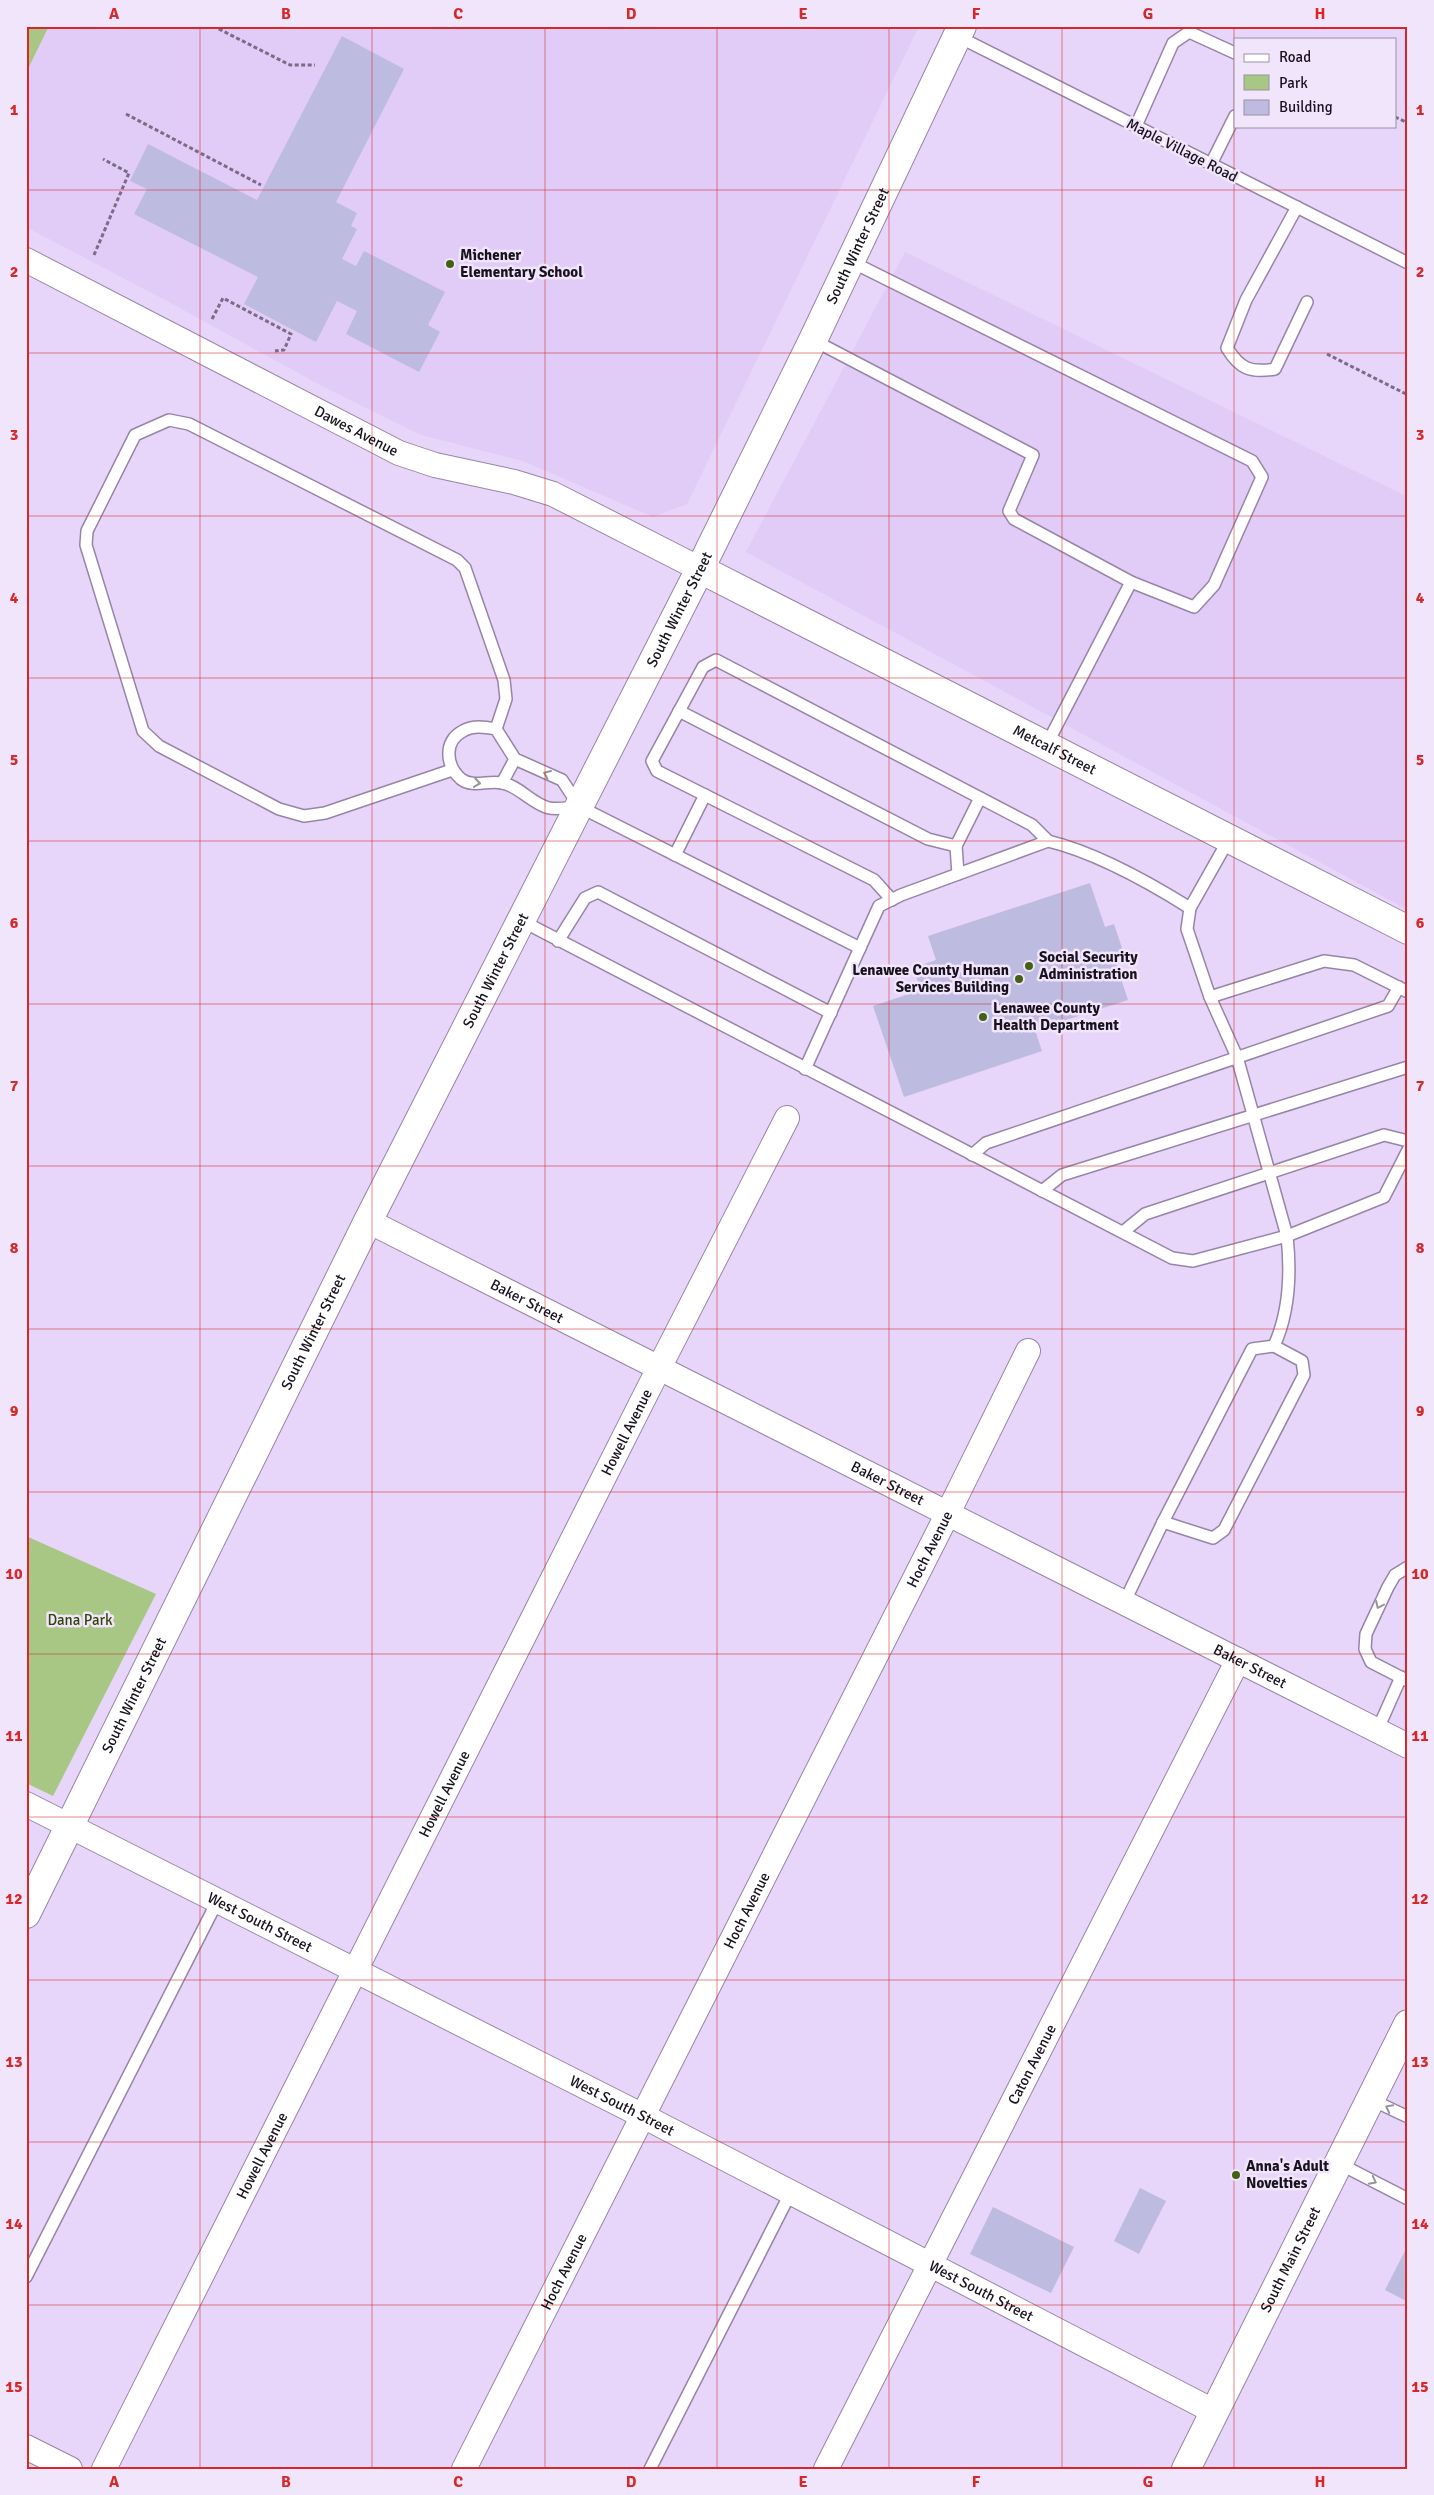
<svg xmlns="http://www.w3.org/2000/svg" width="1434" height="2495" viewBox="0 0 1434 2495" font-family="Signika,sans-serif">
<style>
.built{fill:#e1cbf7}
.green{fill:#a9c784}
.building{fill:#bebbe1}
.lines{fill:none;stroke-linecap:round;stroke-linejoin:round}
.lane-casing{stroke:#9785a7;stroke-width:14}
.street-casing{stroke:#9785a7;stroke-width:26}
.secondary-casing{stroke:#9785a7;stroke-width:30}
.primary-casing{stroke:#9785a7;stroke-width:30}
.path{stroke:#796d85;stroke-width:3;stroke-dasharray:4 2.5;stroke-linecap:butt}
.lane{stroke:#fff;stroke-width:11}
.street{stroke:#fff;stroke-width:24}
.secondary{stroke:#fff;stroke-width:28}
.primary{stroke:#fff;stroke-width:28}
.oneway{stroke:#97949a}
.grid{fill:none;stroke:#d62828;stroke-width:1;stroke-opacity:0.55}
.poi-dot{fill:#446113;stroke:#f1e5fc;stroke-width:2}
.labels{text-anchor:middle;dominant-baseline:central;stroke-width:5;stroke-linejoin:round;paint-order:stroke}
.street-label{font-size:15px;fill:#18121e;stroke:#f1e5fc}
.poi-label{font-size:15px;font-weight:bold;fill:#18121e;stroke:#f1e5fc;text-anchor:start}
.park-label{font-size:15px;fill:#2f4604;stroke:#f1e5fc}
.neatline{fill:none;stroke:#d62828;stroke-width:2}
.grid-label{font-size:16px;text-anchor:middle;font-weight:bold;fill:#d62828}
</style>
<rect width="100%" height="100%" fill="#e7d5fa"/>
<g class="built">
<path d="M49,26h870l-232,478 -34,13 -130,-56 -102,-26 -97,-48 -157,-86 -141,-74v-154z"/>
<path d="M905,252l503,245v413l-662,-358z"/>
</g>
<g class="green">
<path d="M26,26h23l-23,47z"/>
<path d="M26,1536l130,58 -103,202 -27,-13z"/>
</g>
<g class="building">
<path d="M342,36l62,33 -68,133 21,11 -6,13 6,3 -15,30 14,7 8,-15 81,41 -17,33 12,7 -21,40 -73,-38 11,-23 -20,-10 -21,41 -72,-38 14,-27 -124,-63 13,-25 -17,-8 18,-37 109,56z"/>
<path d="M1090,883l15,44 9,-3 9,27 -10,3 15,46 -93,30 7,21 -138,46 -31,-91 48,-16 -8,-22 23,-8 -8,-24z"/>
<path d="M1140,2188l26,13 -27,53 -25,-13z"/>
<path d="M993,2207l81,40 -23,46 -81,-39z"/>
<path d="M1408,2245v57l-23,-12z"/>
</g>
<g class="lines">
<defs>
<g id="lane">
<path d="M957,36l451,227"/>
<path d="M1136,126l37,-83 16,-11 46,21"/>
<path d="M1211,164l24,-48"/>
<path d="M1297,207l-51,93 -19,48c13,21 23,25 48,21l32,-67"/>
<path d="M850,261l402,200 10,16 -48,108 -20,22 -63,-25"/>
<path d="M813,340l220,115 -24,56 5,8 117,63 -85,164"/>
<path d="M679,711l249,128 28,7"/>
<path d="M452,770l-127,43 -21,3 -25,-7 -120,-63 -16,-15 -57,-186 1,-14 48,-96 34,-15 20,4 268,136 8,8 39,112 2,19 -10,30"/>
<path d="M502,783l13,-24"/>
<path d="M579,806l-17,-26 -47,-21 -19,-30c-11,-2 -23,-4 -33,2 -20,10 -17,35 -2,48 11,9 28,1 41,4 16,2 30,21 47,25 9,2 21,-1 31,-1l280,141"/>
<path d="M675,855l30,-60"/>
<path d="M958,874l-2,-28 24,-48"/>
<path d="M892,900l-18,-20 -217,-109 -5,-10 51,-94 13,-7 316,165 16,16"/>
<path d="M522,921l650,337 21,3 94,-25 97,-39 24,-47"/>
<path d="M558,941l27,-43 13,-6 233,121"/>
<path d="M1210,997l114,-36 30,4 54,27"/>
<path d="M805,1069l74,-163 22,-11 147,-54c46,11 102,42 142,67"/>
<path d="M972,1155l14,-12 402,-137 11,-19"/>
<path d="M1042,1191l20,-16 346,-108"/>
<path d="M1123,1232l22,-18 239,-79 24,6"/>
<path d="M1163,1522l50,16 11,-8 80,-155 -2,-14 -28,-15"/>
<path d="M1408,1567l-13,8 -7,12 -22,47 -1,15 6,13 37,19"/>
<path d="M1124,1603l39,-81 89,-173 22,-3c16,-35 17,-73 13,-110l-50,-179 -27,-60 -23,-68 3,-21 39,-69"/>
<path d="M1377,1731l24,-54"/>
<path d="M1370,2099l38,18"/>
<path d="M1338,2163l70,36"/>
<path d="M26,2277l192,-377"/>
<path d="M650,2469l141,-277"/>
</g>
<g id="street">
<path id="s1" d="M26,260l373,193 36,12 79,17 39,12 147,75"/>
<path id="s2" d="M368,1221l1040,525"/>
<path id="s3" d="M26,1804l617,312 572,296"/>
<path d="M26,2447l44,22"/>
<path id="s4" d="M104,2469l555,-1101 128,-250"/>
<path id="s5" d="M464,2469l483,-954 81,-164"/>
<path id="s6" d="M826,2469l412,-809"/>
</g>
<g id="secondary">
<path id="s7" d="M700,569l708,361"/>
<path id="s8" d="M26,1914l342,-693 332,-652 113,-229 149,-314"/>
</g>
<g id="primary">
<path id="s9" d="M1186,2469l222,-445"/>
</g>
</defs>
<use href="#lane" class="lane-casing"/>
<use href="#street" class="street-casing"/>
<use href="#secondary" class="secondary-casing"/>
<use href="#primary" class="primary-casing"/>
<g class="path">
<path d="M213,26l77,39h25"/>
<path d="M126,114l135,71"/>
<path d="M1395,117l13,6"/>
<path d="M94,255l35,-82 -26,-14"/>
<path d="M212,319l11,-21 68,36 -7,16 -9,1"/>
<path d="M1327,354l81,41"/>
</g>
<use href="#lane" class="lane"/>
<use href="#street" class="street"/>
<use href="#secondary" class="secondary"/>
<use href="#primary" class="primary"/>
</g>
<defs><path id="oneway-chevron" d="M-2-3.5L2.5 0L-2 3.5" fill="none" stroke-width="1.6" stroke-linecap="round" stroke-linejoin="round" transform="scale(1.25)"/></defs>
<g class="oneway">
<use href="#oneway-chevron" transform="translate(547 774) rotate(-156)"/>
<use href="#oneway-chevron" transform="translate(477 783) rotate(8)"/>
<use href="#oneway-chevron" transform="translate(1379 1605) rotate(115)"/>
<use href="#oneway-chevron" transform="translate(1389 2108) rotate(-153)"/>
<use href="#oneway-chevron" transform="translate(1373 2181) rotate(27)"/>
</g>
<path class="grid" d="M200,26v2443M372,26v2443M545,26v2443M717,26v2443M889,26v2443M1062,26v2443M1234,26v2443M26,190h1382M26,353h1382M26,516h1382M26,678h1382M26,841h1382M26,1004h1382M26,1166h1382M26,1329h1382M26,1492h1382M26,1654h1382M26,1817h1382M26,1980h1382M26,2142h1382M26,2305h1382"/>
<g class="poi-dot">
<circle cx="450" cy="264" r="5"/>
<circle cx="1029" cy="966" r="5"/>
<circle cx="1019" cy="979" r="5"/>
<circle cx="983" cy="1017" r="5"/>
<circle cx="1236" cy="2175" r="5"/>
</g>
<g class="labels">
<g class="street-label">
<text transform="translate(1182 150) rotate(27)">Maple Village Road</text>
<text stroke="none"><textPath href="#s8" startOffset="1864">South Winter Street</textPath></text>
<text stroke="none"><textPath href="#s1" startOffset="372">Dawes Avenue</textPath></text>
<text stroke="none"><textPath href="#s8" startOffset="1459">South Winter Street</textPath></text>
<text stroke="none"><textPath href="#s7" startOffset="398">Metcalf Street</textPath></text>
<text stroke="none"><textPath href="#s8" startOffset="1054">South Winter Street</textPath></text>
<text stroke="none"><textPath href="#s2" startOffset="178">Baker Street</textPath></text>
<text stroke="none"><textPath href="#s8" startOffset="649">South Winter Street</textPath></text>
<text stroke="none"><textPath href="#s4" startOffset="1161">Howell Avenue</textPath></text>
<text stroke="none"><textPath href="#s2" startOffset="582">Baker Street</textPath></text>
<text stroke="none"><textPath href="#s5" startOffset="1031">Hoch Avenue</textPath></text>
<text stroke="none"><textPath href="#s2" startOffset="988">Baker Street</textPath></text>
<text stroke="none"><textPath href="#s8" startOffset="244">South Winter Street</textPath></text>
<text stroke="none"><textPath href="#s4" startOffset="756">Howell Avenue</textPath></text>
<text stroke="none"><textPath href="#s5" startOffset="626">Hoch Avenue</textPath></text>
<text stroke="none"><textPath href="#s3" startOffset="262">West South Street</textPath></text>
<text stroke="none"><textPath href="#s6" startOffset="454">Caton Avenue</textPath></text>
<text stroke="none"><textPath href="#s3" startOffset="668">West South Street</textPath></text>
<text stroke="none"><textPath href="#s4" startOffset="351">Howell Avenue</textPath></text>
<text stroke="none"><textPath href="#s9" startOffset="234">South Main Street</textPath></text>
<text stroke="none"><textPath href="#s5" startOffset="221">Hoch Avenue</textPath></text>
<text stroke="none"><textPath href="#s3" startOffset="1072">West South Street</textPath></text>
</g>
<g class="poi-label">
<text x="460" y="255">Michener<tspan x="460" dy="17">Elementary School</tspan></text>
<text x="1039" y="957">Social Security<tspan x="1039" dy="17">Administration</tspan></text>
<text x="1009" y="970" text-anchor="end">Lenawee County Human<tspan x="1009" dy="17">Services Building</tspan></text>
<text x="993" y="1008">Lenawee County<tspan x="993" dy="17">Health Department</tspan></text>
<text x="1246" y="2166">Anna's Adult<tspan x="1246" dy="17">Novelties</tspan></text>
</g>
<g class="park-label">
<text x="80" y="1620">Dana Park</text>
</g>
</g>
<rect width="1434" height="2495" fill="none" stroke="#f1e5fc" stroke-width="55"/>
<rect x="1234" y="38" width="162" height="90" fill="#f1e5fc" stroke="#9a91a3"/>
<rect x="1244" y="54" width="25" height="8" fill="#ffffff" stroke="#9a91a3"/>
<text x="1279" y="62" font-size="15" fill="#18121e">Road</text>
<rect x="1244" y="75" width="25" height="15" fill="#a9c784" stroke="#9a91a3"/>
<text x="1279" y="88" font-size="15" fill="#18121e">Park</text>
<rect x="1244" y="100" width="25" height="15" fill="#bebbe1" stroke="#9a91a3"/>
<text x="1279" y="112" font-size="15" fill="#18121e">Building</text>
<rect x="28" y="28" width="1378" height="2440" class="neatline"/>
<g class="grid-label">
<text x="114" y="19">A</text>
<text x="286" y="19">B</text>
<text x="458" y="19">C</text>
<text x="631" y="19">D</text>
<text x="803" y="19">E</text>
<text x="976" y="19">F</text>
<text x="1148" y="19">G</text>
<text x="1320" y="19">H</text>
<text x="14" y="115">1</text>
<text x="1420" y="115">1</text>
<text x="14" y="277">2</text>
<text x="1420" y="277">2</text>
<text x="14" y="440">3</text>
<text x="1420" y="440">3</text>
<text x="14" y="603">4</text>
<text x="1420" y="603">4</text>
<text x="14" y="765">5</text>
<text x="1420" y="765">5</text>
<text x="14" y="928">6</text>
<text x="1420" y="928">6</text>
<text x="14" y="1091">7</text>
<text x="1420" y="1091">7</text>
<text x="14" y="1253">8</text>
<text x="1420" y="1253">8</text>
<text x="14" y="1416">9</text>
<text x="1420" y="1416">9</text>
<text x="14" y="1579">10</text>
<text x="1420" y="1579">10</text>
<text x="14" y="1741">11</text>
<text x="1420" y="1741">11</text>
<text x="14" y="1904">12</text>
<text x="1420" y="1904">12</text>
<text x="14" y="2067">13</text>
<text x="1420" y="2067">13</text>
<text x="14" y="2229">14</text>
<text x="1420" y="2229">14</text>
<text x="14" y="2392">15</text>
<text x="1420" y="2392">15</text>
<text x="114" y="2487">A</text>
<text x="286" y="2487">B</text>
<text x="458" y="2487">C</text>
<text x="631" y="2487">D</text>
<text x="803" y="2487">E</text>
<text x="976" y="2487">F</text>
<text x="1148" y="2487">G</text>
<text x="1320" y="2487">H</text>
</g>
</svg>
